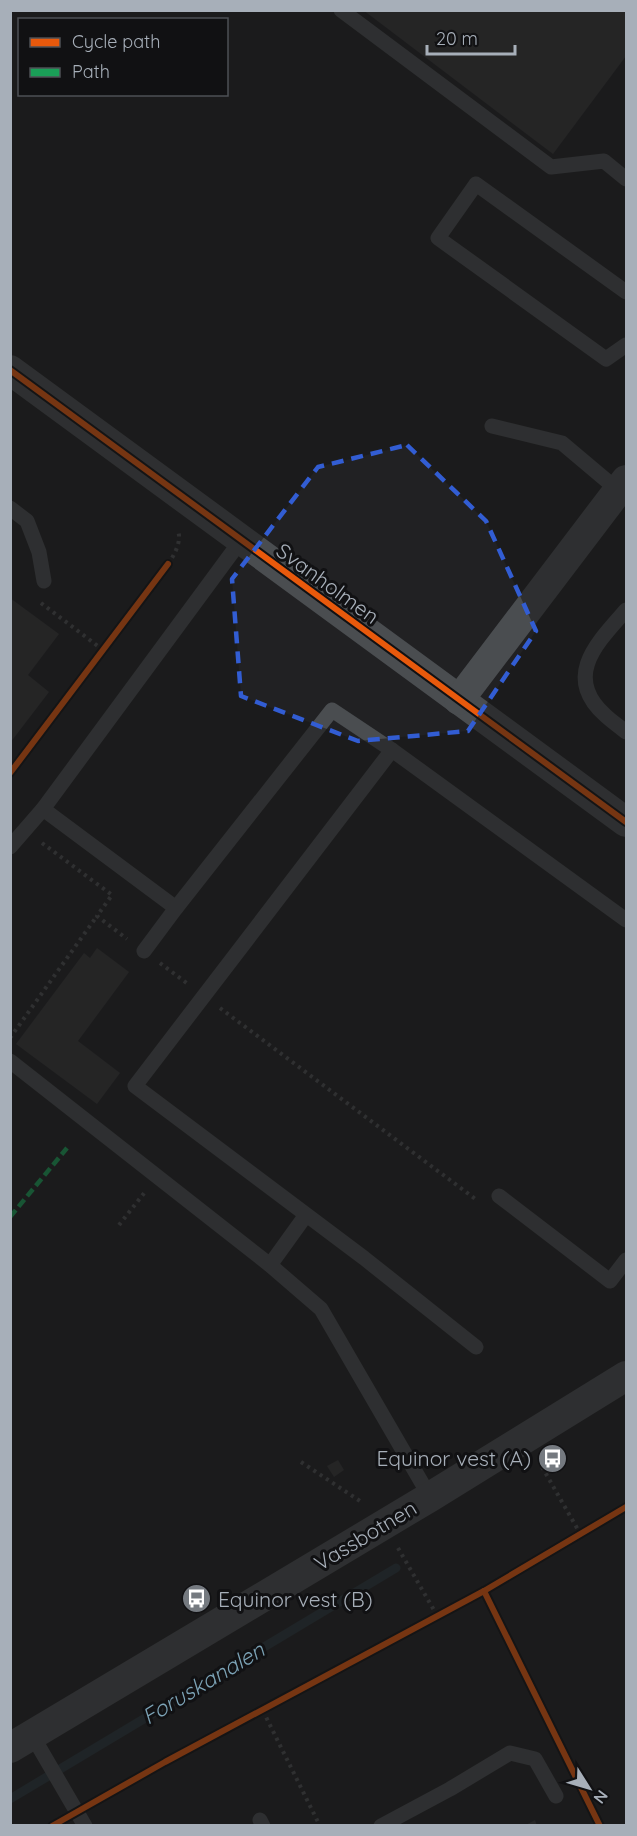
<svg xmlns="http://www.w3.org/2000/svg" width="637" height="1836" viewBox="0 0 637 1836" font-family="Quicksand,sans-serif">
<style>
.built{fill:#212123;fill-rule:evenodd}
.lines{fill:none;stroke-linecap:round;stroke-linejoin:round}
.stream{stroke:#29343a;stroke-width:9}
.building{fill:#353536}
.path{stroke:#4d4e51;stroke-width:4;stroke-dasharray:3 4.5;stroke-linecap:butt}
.lane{stroke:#4a4d50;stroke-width:15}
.street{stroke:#4a4d50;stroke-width:30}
.quiet{stroke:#1a9f57;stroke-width:4.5;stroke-dasharray:9 4.5;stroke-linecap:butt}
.cycleway-casing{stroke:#111113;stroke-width:10}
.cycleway{stroke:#e8590c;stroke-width:6}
.marked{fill:none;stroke:#325dd3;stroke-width:4.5;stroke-dasharray:12 8;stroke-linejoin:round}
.labels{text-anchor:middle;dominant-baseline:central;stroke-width:6;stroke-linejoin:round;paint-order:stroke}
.street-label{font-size:21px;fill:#a7afb9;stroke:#111113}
.poi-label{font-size:21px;fill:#a7afb9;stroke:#111113;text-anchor:end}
.water-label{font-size:22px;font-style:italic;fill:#7ca3b6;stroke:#111113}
</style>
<rect width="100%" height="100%" fill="#171717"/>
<path class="built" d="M11,11h615v1814h-615zM20,20h206v74h-206z"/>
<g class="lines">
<path class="stream" d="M10,1799l386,-231"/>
</g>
<g class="building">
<path d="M363,10h263v46l-73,98z"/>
<path d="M10,598l49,36 -31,41 21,17 -39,51z"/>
<path d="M97,948l32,24 -51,69 42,32 -23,31 -81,-60 68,-91 6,5z"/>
<path d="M338,1460l6,10 -10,7 -7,-11z"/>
<path d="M535,1820l2,6h-13z"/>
</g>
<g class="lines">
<g class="path">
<path d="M168,564c6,-8 14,-23 10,-33"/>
<path d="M41,603l62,47"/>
<path d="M42,843l70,52 -15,21 30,23"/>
<path d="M160,963l28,21"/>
<path d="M220,1008l258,193"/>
<path d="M10,1038l87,-122"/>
<path d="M119,1225l26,-33"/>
<path d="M301,1462l62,41"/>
<path d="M542,1467l39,68"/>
<path d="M398,1548l40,69"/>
<path d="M263,1711l57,115"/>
</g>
<g class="lane">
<path d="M341,10l210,157 53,-6 22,18"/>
<path d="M626,292l-150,-108 -38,54 168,121 20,-14"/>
<path d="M492,426l70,17 57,48"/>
<path d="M10,508l17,13 12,31 5,29"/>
<path d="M626,610c-28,32 -64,66 -21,105 6,6 14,11 21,17"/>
<path d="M392,750l-257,336 229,172 112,89"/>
<path d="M43,809l133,99"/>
<path d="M10,847l33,-38 199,-270"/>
<path d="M144,951l32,-43 156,-198 60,40 234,170"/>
<path d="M10,1061l260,204 51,44 109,188"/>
<path d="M499,1196l111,85 16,-21"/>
<path d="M270,1265l36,-50"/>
<path d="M32,1735l53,91"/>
<path d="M260,1820l3,6"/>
<path d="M381,1826l69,-37 60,-36 25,6 21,37"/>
</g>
<g class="street">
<path d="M10,370l616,452"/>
<path d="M459,700l167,-220"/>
<path d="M10,1748l420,-251 196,-121"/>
</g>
<path class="quiet" d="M10,1217l57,-69"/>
<defs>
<g id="cycleway">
<path d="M10,370l616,452"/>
<path d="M10,773l158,-209"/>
<path d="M484,1591l116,235"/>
<path d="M52,1826l113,-64 319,-171 142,-84"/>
</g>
</defs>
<use href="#cycleway" class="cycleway-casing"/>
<use href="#cycleway" class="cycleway"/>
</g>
<path d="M0 0H637V1836H0ZM407,445l79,76 50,110 -68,100 -110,10 -117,-45 -9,-117 86,-112z" fill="#171717" fill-opacity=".55" fill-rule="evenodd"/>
<path class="marked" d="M407,445l79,76 50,110 -68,100 -110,10 -117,-45 -9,-117 86,-112z"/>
<defs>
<symbol id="bus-disc" viewBox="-11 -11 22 22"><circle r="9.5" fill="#757a80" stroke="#111113"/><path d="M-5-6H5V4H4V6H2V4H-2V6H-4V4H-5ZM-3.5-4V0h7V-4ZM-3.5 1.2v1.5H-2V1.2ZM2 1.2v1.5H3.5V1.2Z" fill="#fff"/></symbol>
</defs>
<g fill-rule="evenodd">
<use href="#bus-disc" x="536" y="1442" width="33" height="33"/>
<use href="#bus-disc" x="180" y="1582" width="33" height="33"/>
</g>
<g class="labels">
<g class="street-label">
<text transform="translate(328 583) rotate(36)">Svanholmen</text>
<text transform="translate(365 1535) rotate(-31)">Vassbotnen</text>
</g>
<g class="poi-label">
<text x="531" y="1458">Equinor vest (A)</text>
<text x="218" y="1599" text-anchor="start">Equinor vest (B)</text>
</g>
<g class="water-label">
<text transform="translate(203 1683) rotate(-31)">Foruskanalen</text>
</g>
</g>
<rect width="637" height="1836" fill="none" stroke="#a7afb9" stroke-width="24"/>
<rect x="18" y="18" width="210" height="78" fill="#111113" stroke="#4d5055" stroke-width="1.5"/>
<rect x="30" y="38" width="30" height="9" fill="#e8590c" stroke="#4d5055" stroke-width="1.5"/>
<text x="72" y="48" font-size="18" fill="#a7afb9">Cycle path</text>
<rect x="30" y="68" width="30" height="9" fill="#1a9f57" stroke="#4d5055" stroke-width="1.5"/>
<text x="72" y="78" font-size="18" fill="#a7afb9">Path</text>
<g transform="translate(589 1788) rotate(127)" stroke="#111113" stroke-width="4.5" paint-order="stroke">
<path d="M0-4.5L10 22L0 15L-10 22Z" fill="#a7afb9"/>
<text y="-9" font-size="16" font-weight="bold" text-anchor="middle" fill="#a7afb9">N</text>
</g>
<path d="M427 45v9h88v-9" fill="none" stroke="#a7afb9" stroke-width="3"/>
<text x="436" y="45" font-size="18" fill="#a7afb9" stroke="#111113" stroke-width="4.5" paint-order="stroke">20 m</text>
</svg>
